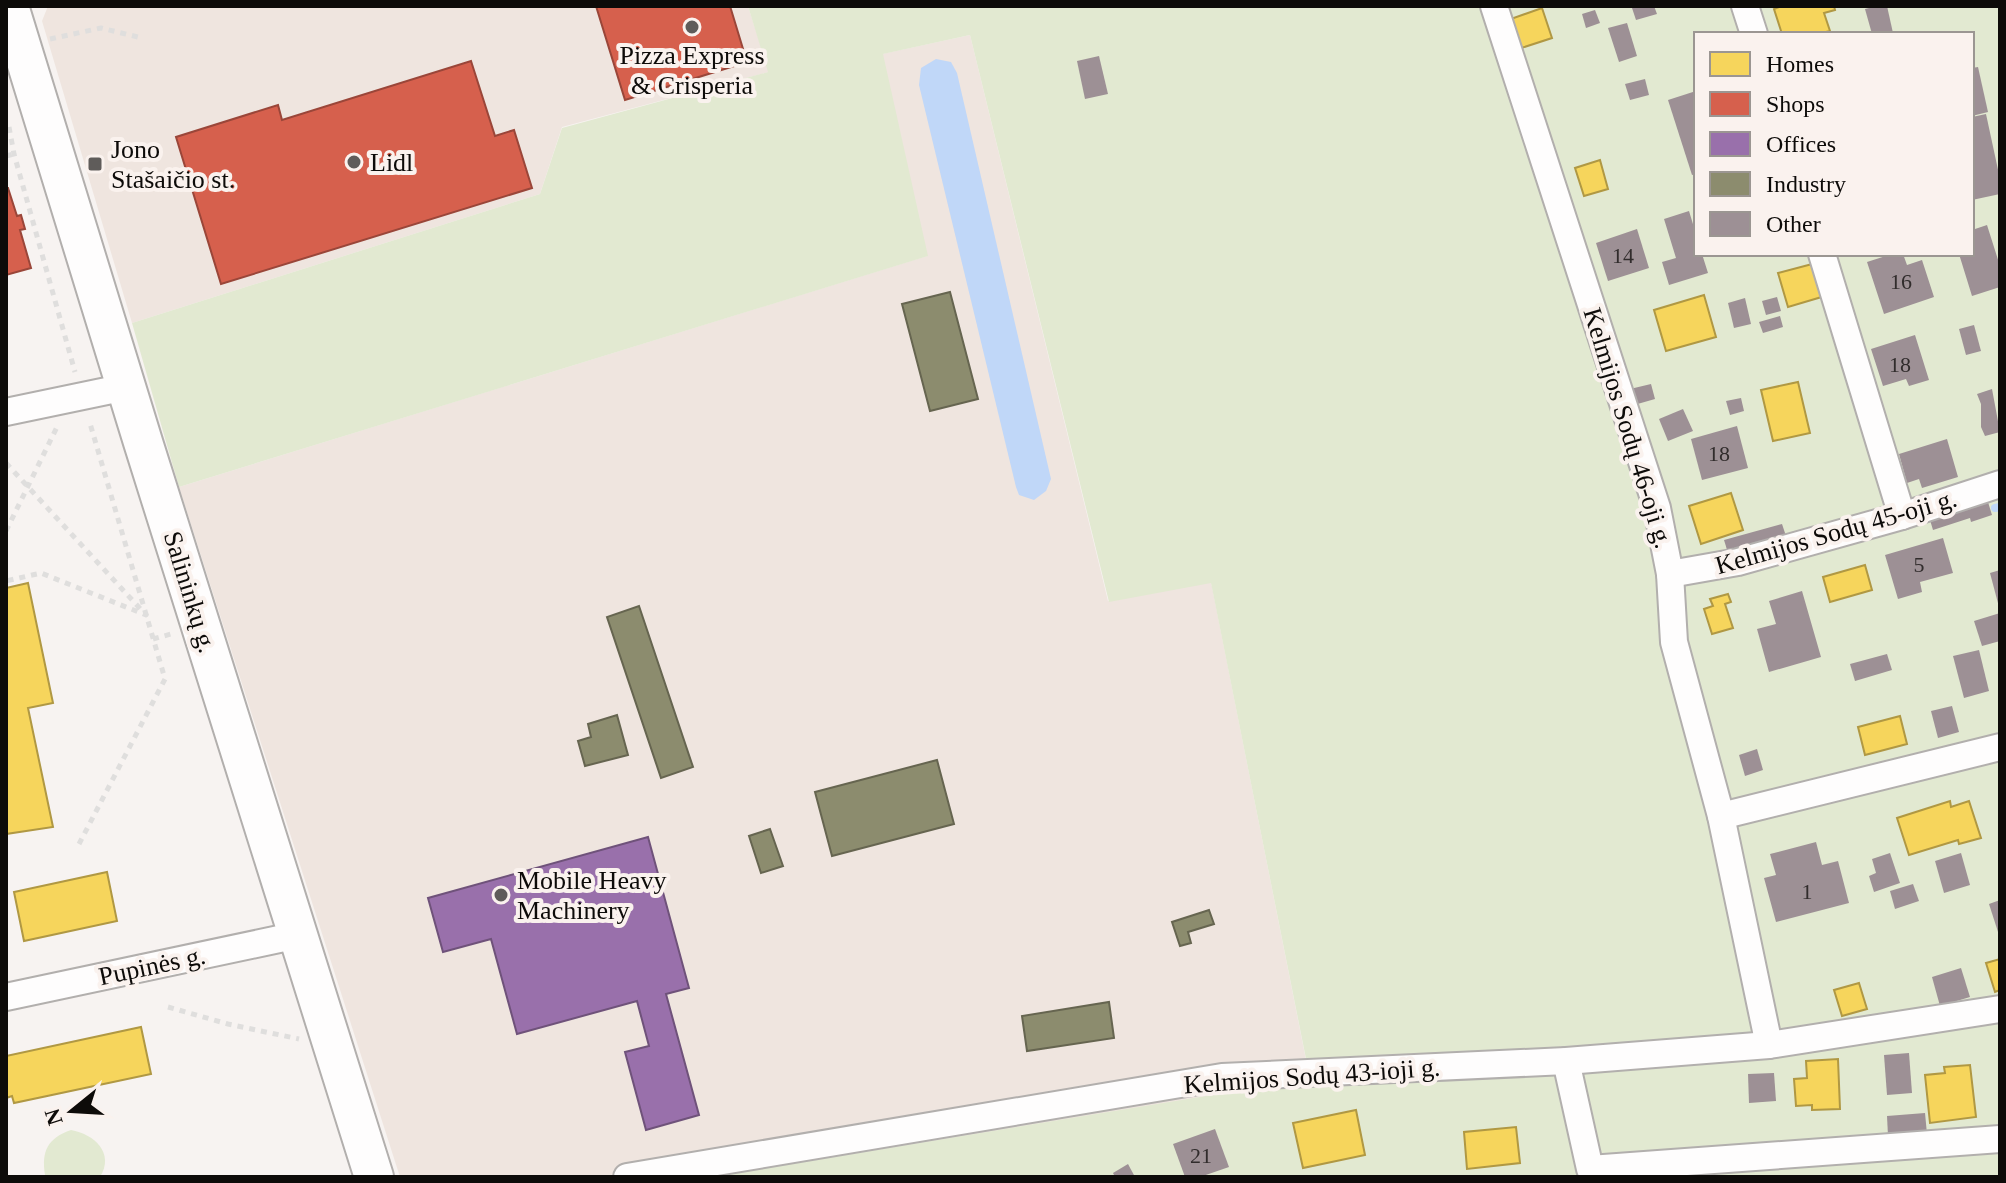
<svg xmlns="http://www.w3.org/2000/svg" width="2006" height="1183" viewBox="0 0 2006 1183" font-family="Georgia,serif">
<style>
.built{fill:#efe5df}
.green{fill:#e2e9d1;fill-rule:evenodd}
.water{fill:#c0d7f8}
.homes{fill:#f6d55c;stroke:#b09843;stroke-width:2}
.shops{fill:#d6604d;stroke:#9a4639;stroke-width:2}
.offices{fill:#9970ab;stroke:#6f527a;stroke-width:2}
.industry{fill:#8c8c6e;stroke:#666550;stroke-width:2}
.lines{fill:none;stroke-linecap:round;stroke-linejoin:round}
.stream{stroke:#c0d7f8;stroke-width:8}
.building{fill:#9d9095}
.minor-casing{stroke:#b2afad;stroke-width:30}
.secondary-casing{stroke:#b2afad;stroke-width:42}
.path{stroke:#dfdedd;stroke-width:5;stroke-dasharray:6 6;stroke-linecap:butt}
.minor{stroke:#fefdfd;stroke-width:26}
.secondary{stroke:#fefdfd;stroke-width:38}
.poi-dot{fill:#5f5c5a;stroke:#faf2ee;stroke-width:3}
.labels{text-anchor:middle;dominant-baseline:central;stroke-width:8;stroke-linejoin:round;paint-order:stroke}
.number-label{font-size:22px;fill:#312c2c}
.poi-label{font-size:26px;fill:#0d0b09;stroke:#faf2ee;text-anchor:start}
.street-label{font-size:26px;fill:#0d0b09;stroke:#faf2ee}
</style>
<rect width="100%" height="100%" fill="#f7f3f1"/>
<g class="built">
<path d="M48,6h700l21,66 -207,55 -22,67 -408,129 -90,-302z"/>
<path d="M970,35l138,566 103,-19 99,498 -599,97h-311l-221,-690 748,-231 -45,-202z"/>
</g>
<g class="green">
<path d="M748,6h1252v1171h-1289l599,-98 -99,-496 -102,19 -139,-567 -87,19 45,202 -749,231 -47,-164 408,-129 22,-66 206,-56zM1696,34h276v220h-276z"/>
<path d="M71,1130c23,4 44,23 29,47l-55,-2c-4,-24 3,-37 26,-45z"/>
</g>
<path class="water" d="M936,59l15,3 6,11 94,406 -5,12 -12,9 -15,-5 -3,-8 -97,-402 2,-17z"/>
<g class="homes">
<path d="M1782,6h52l1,4 -11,3 6,18 -12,3h-36l-8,-25z"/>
<path d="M1542,8l10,30 -37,12 -10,-29z"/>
<path d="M1600,160l8,29 -24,7 -9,-28z"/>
<path d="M1816,263l9,33 -37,11 -10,-34z"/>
<path d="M1704,295l12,42 -50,14 -12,-41z"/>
<path d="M1798,382l12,51 -37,8 -12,-51z"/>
<path d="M1731,493l12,37 -42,14 -12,-38z"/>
<path d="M1865,565l7,25 -42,12 -7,-25z"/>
<path d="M28,583l25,120 -25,5 25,119 -47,7v-246z"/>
<path d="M1728,594l3,8 -6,2 8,24 -21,6 -8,-25 9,-3 -3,-7z"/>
<path d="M1900,716l7,28 -42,11 -7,-28z"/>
<path d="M1950,801l1,6 18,-6 12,37 -22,6 -1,-4 -49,15 -12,-37z"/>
<path d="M107,872l10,49 -93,20 -10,-49z"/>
<path d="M2000,959v31l-5,2 -9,-29z"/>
<path d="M1859,983l8,26 -25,7 -8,-26z"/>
<path d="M141,1027l10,47 -137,29 -2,-7 -6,2v-42z"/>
<path d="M1838,1059l2,50 -28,1v-5l-16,1 -2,-27 13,-1 -1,-17z"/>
<path d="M1970,1065l6,52 -46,6 -5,-48 20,-2 -1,-6z"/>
<path d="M1356,1110l9,45 -62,13 -10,-45z"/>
<path d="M1516,1127l4,36 -53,6 -3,-37z"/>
</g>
<g class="shops">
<path d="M596,6h134l17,56 -122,38z"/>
<path d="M471,61l24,75 19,-6 18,58 -311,96 -45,-147 102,-32 4,15z"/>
<path d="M6,188h2l9,28 4,-1 4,14 -5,1 11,38 -25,7z"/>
</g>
<path class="offices" d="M648,837l41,151 -23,6 33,121 -53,15 -21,-78 24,-6 -12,-45 -120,33 -26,-95 -48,13 -15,-54z"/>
<g class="industry">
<path d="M950,292l28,107 -48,12 -28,-107z"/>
<path d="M639,606l54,161 -32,11 -54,-161z"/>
<path d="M617,715l11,40 -43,11 -7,-25 13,-4 -3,-13z"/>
<path d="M937,760l17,64 -122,32 -17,-64z"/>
<path d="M770,829l13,37 -22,7 -12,-37z"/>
<path d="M1209,910l5,14 -26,8 3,11 -11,3 -8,-24z"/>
<path d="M1109,1002l5,36 -87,13 -5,-35z"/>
</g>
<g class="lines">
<path class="stream" d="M1995,508l5,-1"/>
</g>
<g class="building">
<path d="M1640,6h14l3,8 -21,6 -4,-12z"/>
<path d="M1877,6h10l6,27 -21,1 -7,-25z"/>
<path d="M1595,10l5,13 -14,5 -4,-14z"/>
<path d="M1627,23l10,33 -18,6 -11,-34z"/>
<path d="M1099,56l9,38 -23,5 -8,-38z"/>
<path d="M1978,67l10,45 -16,4v-48z"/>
<path d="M1645,79l4,16 -19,5 -5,-16z"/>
<path d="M1696,91v83l-4,1 -24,-75z"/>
<path d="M1986,114l14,65v15l-28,6v-83z"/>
<path d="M1689,211l7,23v20h6l6,19 -39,12 -7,-23 14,-4 -12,-39z"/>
<path d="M1987,225l13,41v21l-28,9 -13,-42h13v-24z"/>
<path d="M1637,229l12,39 -41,13 -12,-38z"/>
<path d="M1892,254h11l4,11 15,-5 12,37 -50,17 -17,-52z"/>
<path d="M1777,297l4,14 -15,4 -4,-14z"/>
<path d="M1745,298l6,26 -17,4 -6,-25z"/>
<path d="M1780,316l3,11 -20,6 -4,-11z"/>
<path d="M1974,325l7,26 -15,4 -7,-26z"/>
<path d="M1915,335l14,45 -20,6 -3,-7 -23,7 -12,-37z"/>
<path d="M1651,384l4,15 -21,6 -4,-16z"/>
<path d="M1992,389l8,43 -15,4 -4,-9v-23l-4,-10z"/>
<path d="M1741,398l3,13 -14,4 -4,-14z"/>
<path d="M1683,409l10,22 -25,10 -9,-22z"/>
<path d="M1737,426l11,42 -46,12 -11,-41z"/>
<path d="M1947,439l11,38 -36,11 -3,-9 -12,4 -8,-29z"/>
<path d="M1988,502l4,13 -21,7 -1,-4 -37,12 -3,-10z"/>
<path d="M1782,524l4,12 -58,17 -4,-13z"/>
<path d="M1943,538l10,35 -33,9 2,10 -24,7 -13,-44z"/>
<path d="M2000,570v36l-1,1 -9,-34z"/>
<path d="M1802,591l19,66 -52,15 -12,-43 19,-5 -7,-23z"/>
<path d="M2000,613v28l-18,5 -8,-25z"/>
<path d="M1979,650l10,41 -25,7 -11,-42z"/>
<path d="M1887,654l5,16 -37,11 -5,-17z"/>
<path d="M1952,706l7,26 -21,6 -7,-27z"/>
<path d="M1757,749l6,21 -18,6 -6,-21z"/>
<path d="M1816,842l6,23 16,-4 11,42 -73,19 -12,-44 12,-3 -6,-21z"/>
<path d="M1890,853l10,30 -26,9 -5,-16 7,-3 -4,-14z"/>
<path d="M1961,853l9,32 -26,8 -9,-32z"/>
<path d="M1913,884l6,17 -24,8 -5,-18z"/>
<path d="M2000,900v35h-1l-10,-31z"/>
<path d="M1961,968l9,29 -30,9 -8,-29z"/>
<path d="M1909,1053l3,40 -25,2 -3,-40z"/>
<path d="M1774,1073l2,28 -27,2 -1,-29z"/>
<path d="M1925,1113l2,21 -39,2 -1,-20z"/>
<path d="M1215,1129l14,38 -29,10h-15l-12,-33z"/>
<path d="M1128,1164l7,13h-20l-2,-4z"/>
</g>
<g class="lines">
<defs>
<g id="minor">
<path d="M1494,6l163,502 13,66 4,68 47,174 48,229"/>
<path d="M1745,6l9,28"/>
<path d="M1822,254l80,262"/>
<path d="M6,412l120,-25"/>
<path d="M1670,574l68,-12 164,-46 98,-32"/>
<path d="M1721,816l279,-69"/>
<path d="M6,997l292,-62"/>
<path d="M1566,1061l24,108 410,-30"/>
<path d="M627,1177l595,-100 344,-16 203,-16 231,-36"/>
</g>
<path id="secondary" d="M9,6l134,436 231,735"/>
</defs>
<use href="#minor" class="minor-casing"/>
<use href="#secondary" class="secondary-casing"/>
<g class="path">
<path d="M50,39l51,-11 41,10"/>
<path d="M9,127l5,27 61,218"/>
<path d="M6,156l8,-2"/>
<path d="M6,463l140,152 -105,-42 -35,8"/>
<path d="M6,531l51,-104"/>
<path d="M153,639l18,-5"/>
<path d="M79,844l86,-165 -76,-259"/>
<path d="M168,1007l60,17 71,15"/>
</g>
<use href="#minor" class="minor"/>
<use href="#secondary" class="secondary"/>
</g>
<g class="poi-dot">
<circle cx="692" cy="27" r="8"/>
<circle cx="354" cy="162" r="8"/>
<rect x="87" y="156" width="16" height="16" rx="4"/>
<circle cx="501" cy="895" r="8"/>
</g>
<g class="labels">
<g class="number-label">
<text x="1623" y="255">14</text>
<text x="1901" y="281">16</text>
<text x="1900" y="364">18</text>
<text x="1719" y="453">18</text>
<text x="1919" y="564">5</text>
<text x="1807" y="891">1</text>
<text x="1201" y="1155">21</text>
</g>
<g class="poi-label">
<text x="692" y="55" text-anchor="middle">Pizza Express<tspan x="692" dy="30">&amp; Crisperia</tspan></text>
<text x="111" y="149">Jono<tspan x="111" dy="30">Stašaičio st.</tspan></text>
<text x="370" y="162">Lidl</text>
<text x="517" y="880">Mobile Heavy<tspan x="517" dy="30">Machinery</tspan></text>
</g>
<g class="street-label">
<text transform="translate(1628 428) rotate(73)">Kelmijos Sodų 46-oji g.</text>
<text transform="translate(1836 532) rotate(-16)">Kelmijos Sodų 45-oji g.</text>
<text transform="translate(190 592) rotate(73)">Salininkų g.</text>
<text transform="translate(152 966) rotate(-12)">Pupinės g.</text>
<text transform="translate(1312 1076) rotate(-4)">Kelmijos Sodų 43-ioji g.</text>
</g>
</g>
<rect width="2006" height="1183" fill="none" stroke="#0d0b09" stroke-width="16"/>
<rect x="1694" y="32" width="280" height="224" fill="#faf2ee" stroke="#9b9692" stroke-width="2"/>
<rect x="1710" y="52" width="40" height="24" fill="#f6d55c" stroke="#9b9692" stroke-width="2"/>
<text x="1766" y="72" font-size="24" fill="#0d0b09">Homes</text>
<rect x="1710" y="92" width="40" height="24" fill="#d6604d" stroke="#9b9692" stroke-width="2"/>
<text x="1766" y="112" font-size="24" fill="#0d0b09">Shops</text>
<rect x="1710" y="132" width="40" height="24" fill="#9970ab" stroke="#9b9692" stroke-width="2"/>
<text x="1766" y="152" font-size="24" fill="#0d0b09">Offices</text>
<rect x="1710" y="172" width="40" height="24" fill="#8c8c6e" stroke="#9b9692" stroke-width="2"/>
<text x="1766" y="192" font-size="24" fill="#0d0b09">Industry</text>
<rect x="1710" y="212" width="40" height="24" fill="#9d9095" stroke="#9b9692" stroke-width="2"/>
<text x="1766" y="232" font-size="24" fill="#0d0b09">Other</text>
<g transform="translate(72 1111) rotate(252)" stroke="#faf2ee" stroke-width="6" paint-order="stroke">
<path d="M0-6L14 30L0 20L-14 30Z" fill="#0d0b09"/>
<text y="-12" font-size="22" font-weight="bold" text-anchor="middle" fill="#0d0b09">N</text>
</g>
</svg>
